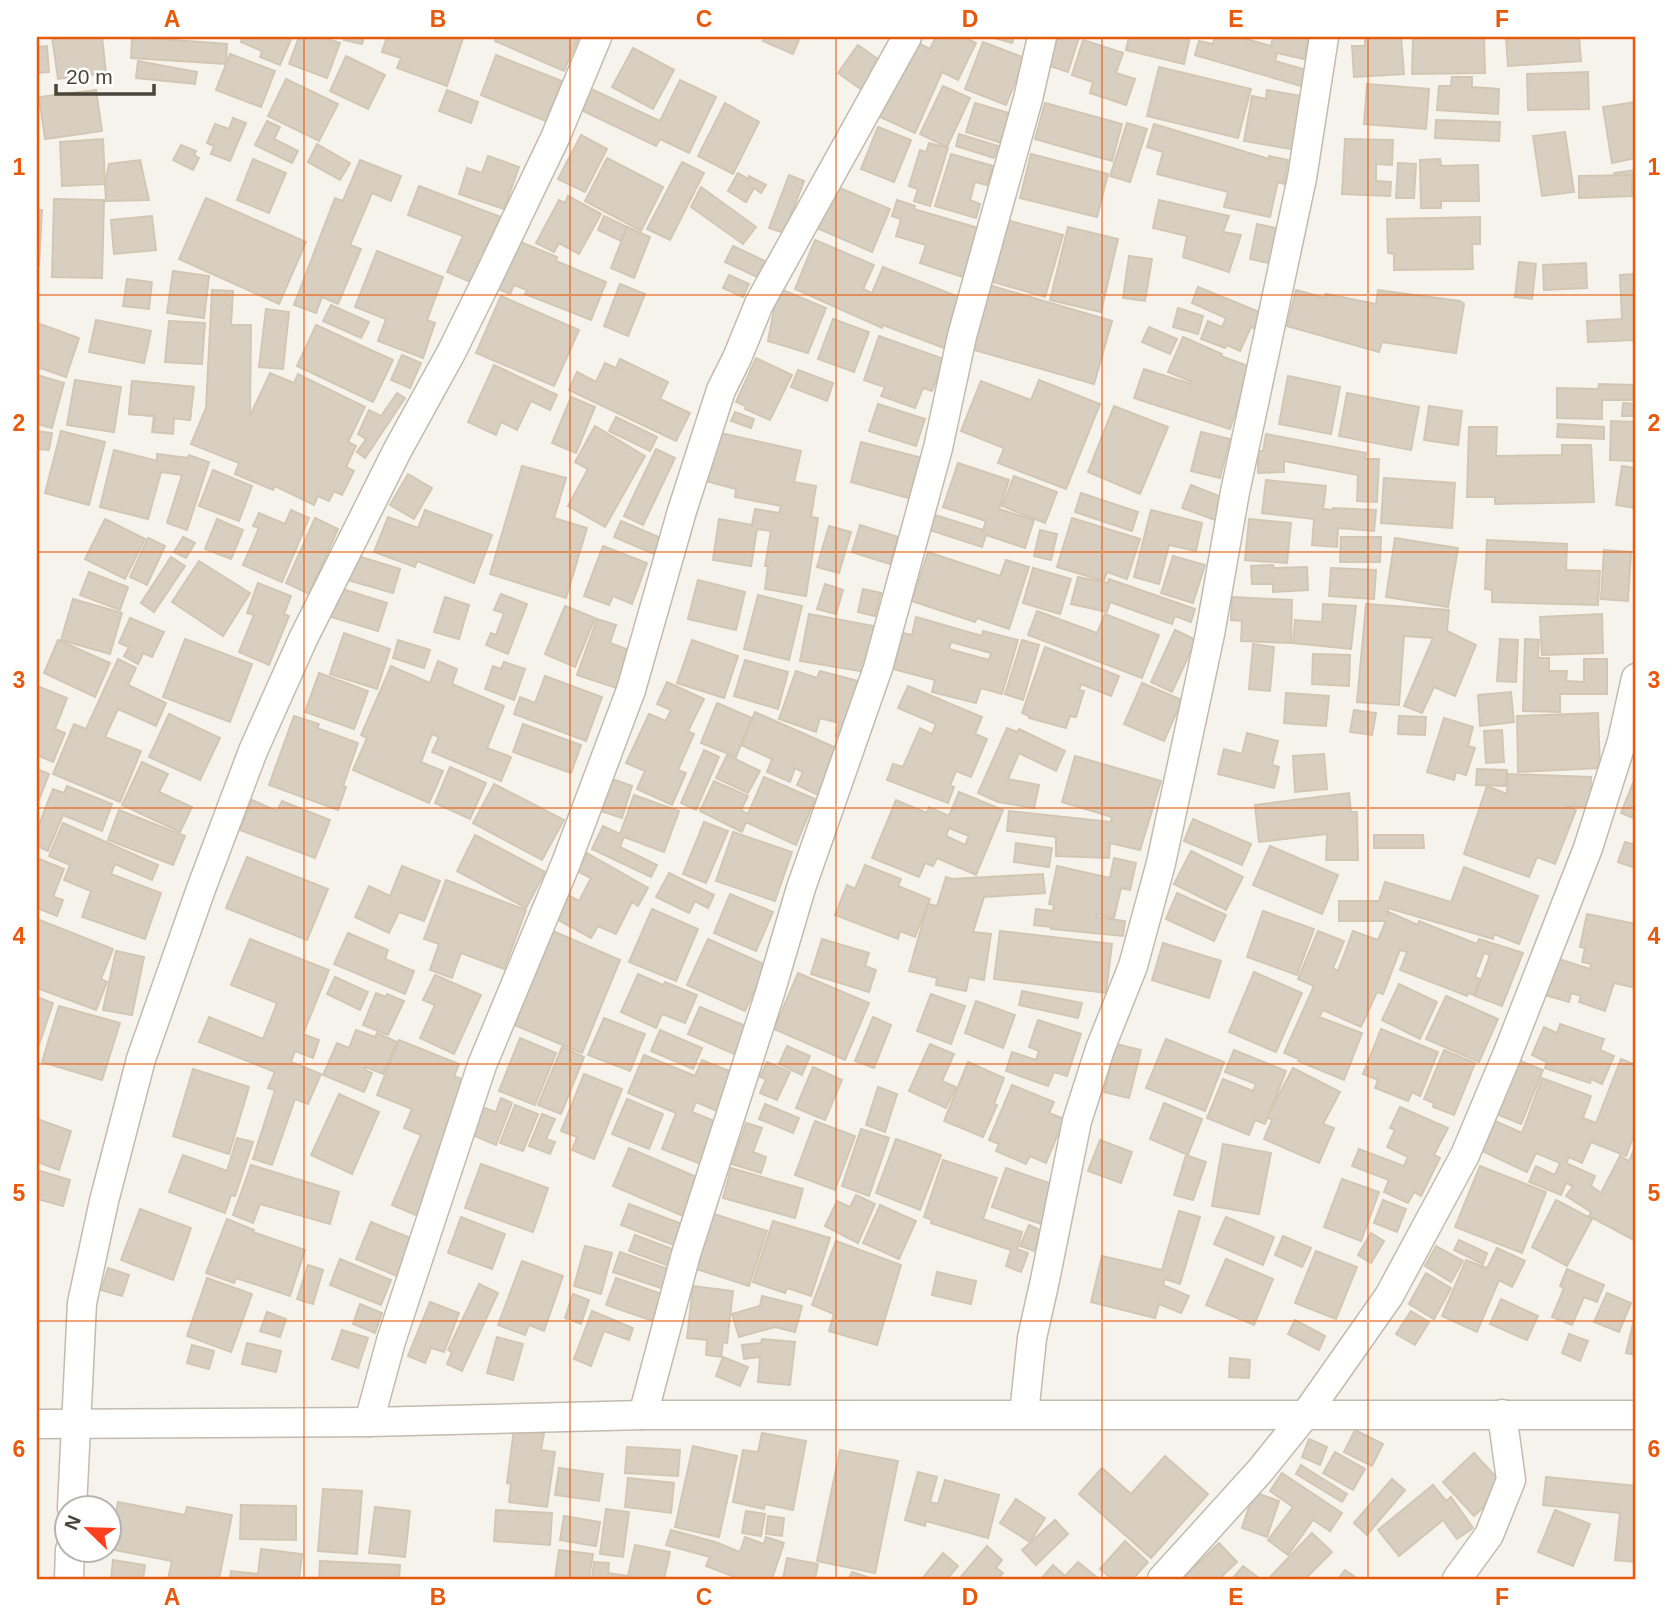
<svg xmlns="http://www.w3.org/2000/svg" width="1673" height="1616" viewBox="0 0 1673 1616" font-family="Helvetica,sans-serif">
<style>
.building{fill:#d8cfc1;stroke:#d3c7b4;stroke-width:2;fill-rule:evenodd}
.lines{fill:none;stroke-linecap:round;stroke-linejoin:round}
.street-casing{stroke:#c2bbae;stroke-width:31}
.street{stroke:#fff;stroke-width:28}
.grid{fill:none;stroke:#e8590c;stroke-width:2;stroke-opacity:0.55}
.neatline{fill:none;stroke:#e8590c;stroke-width:2.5}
.grid-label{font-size:23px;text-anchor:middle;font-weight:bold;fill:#e8590c}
</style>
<rect width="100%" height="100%" fill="#f6f3ec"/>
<g class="building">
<path d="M52,37h50l4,36 -48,6z"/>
<path d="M132,37l95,7 -1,20 -95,-6z"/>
<path d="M243,37h49l-12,28 -20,-8 2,-6 -21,-9z"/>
<path d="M299,37h22l19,6 -13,35 -38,-14z"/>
<path d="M344,37h20l-2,7 -18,-4z"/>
<path d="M387,37l76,1 -16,48 -50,-18 4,-10 -19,-6z"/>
<path d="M497,37h82l-15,34 -69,-30z"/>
<path d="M766,37h34l-7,17 -30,-13z"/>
<path d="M936,37h27l13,6 -18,37 -16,-8 -27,61 -37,-17 34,-76 18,9z"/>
<path d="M991,37h23l-2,6z"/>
<path d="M1053,37h26l-11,35 -24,-8z"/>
<path d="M1129,37h61l-6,27 -58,-14z"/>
<path d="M1215,37h24l32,9 2,-9h36l-5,22 -27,-6 -2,8 31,9 -5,16 -106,-31 4,-14 14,3z"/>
<path d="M1365,37h36l3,37 -50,3 -2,-31h13z"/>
<path d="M1413,37h71l1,36 -73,1z"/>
<path d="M1506,37h73l2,24 -73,5z"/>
<path d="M1083,40l40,13 -7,20 19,6 -9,26 -36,-12 3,-11 -21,-7z"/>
<path d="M983,42l42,16 -19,47 -41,-16z"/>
<path d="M858,45l24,17 -20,28 -24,-17z"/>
<path d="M47,46l2,26 -12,1v-26z"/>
<path d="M633,48l41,22 -21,39 -41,-22z"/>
<path d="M230,54l45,17 -14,36 -45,-17z"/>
<path d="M496,55l66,26 -16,40 -65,-26z"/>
<path d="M346,56l39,19 -17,34 -38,-18z"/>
<path d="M138,61l59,11 -2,12 -59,-6z"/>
<path d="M1159,67l92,22 -13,49 -91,-22z"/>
<path d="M1588,72l1,37 -61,1 -1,-36z"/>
<path d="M1452,77h20v10l27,2 -1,25 -61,-4 2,-24h12z"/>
<path d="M286,79l52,25 -19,37 -51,-25z"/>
<path d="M680,80l36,17 -27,56 -29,-14 -4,7 -81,-39 10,-21 75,35z"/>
<path d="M1367,84l62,5 -3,40 -62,-5z"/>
<path d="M943,86l27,12 -23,49 -27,-13z"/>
<path d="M96,90l6,41 -57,8 -6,-42z"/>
<path d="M447,90l31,12 -7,21 -32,-12z"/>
<path d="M1267,90l40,7 -10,53 -53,-9 8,-45 14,3z"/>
<path d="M1636,102v56l-24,5 -9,-56z"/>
<path d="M725,103l34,19 -26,52 -35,-18z"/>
<path d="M975,103l37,11 -10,29 -36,-11z"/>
<path d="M1045,103l77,21 -10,37 -77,-22z"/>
<path d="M233,118l13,5 -16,38 -19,-7 3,-8 -7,-3 8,-19 14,5z"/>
<path d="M1436,120l64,2 -1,19 -64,-3z"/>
<path d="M267,121l13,6 -6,12 24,12 -6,12 -37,-18z"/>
<path d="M1127,123l20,6 -17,53 -20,-6z"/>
<path d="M1154,124l115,35v-3l19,4 -4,24 -6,-2 -1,3 -7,32 -46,-10 4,-15 -71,-18 6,-22 -16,-5z"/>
<path d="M878,127l33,13 -17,42 -33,-13z"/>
<path d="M1565,132l9,60 -32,4 -9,-60z"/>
<path d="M959,134l39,12 -4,12 -38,-12z"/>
<path d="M581,135l26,14 -22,43 -27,-13z"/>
<path d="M103,139l2,45 -43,2 -2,-44z"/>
<path d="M1345,139l48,1 -1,25 -16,-1v17l15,1 -1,14 -48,-2z"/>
<path d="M929,143l19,5 -18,58 -16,-5 4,-12 -9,-3 11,-36 6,2z"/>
<path d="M317,144l33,19 -10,17 -32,-18z"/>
<path d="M181,145l15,6 -2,4 5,3 -6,12 -20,-10z"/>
<path d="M951,154l42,12 -6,19 -12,-3 -5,18 10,4 -4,14 -41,-12z"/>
<path d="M1031,154l77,20 -11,43 -77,-19z"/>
<path d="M488,156l31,11 -15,42 -45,-15 8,-26 15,5z"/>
<path d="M607,158l56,29 -22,44 -56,-30z"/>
<path d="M253,159l33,14 -17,40 -32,-13z"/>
<path d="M1440,159l1,7 37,-1 1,36h-38v7h-20l-1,-48z"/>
<path d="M140,160l9,40 -43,1 -1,-17 4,-20z"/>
<path d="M360,160l41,16 -10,25 -19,-8 -22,52 11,4 -23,55 -16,-7 -6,16 -22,-8 41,-107 8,3z"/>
<path d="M682,162l22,11 -34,67 -23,-11z"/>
<path d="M1398,163l18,1 -2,34h-18z"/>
<path d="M1636,170v20l-20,2 -2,-19z"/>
<path d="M738,173l10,6 1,-3 17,9 -5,8 -7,-5 -8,14 -18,-11z"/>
<path d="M789,175l15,6 -20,52 -15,-5z"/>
<path d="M1632,175v21l-53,2v-22z"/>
<path d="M419,186l82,31 -28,66 -26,-11 16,-36 -55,-21z"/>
<path d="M835,186l55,23 -18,43 -55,-24z"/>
<path d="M701,187l55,40 -13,17 -52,-37z"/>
<path d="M568,196l33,18 -22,40 -20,-11 -5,9 -18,-9 23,-43 6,3z"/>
<path d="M206,198l100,44 -27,62 -100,-45z"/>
<path d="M54,199l50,1 -2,78 -50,-1z"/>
<path d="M897,200l18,6 -1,3 71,21 -16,49 -49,-16 6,-18 -30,-9 5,-17 -9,-3z"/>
<path d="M1159,200l70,16 -6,16 18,3 -12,37 -46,-15 4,-21 -34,-8z"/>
<path d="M37,210h5l-3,55h-2z"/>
<path d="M152,216l4,34 -42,4 -3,-34z"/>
<path d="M604,216l23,11 -6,14 -23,-11z"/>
<path d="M1480,217v27h-8l1,25 -79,1v-16l-6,-1 -1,-34z"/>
<path d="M1007,220l56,15 -18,62 -55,-16z"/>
<path d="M1257,224l23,5 -7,35 -23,-5z"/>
<path d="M627,227l23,10 -16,41 -23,-10z"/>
<path d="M1068,227l50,12 -17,73 -51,-12z"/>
<path d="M511,238l46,19 -1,4 50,21 -15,38 -66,-26 2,-4 -13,-5 -4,9 -19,-8z"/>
<path d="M815,240l59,25 -11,24 9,4 11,-26 81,32 -20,49 -61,-23 -1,3 -87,-39z"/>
<path d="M733,246l32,15 -8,16 -32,-15z"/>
<path d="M377,251l66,26 -16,43 8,3 -12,35 -45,-17 8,-22 -31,-12z"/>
<path d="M1129,256l23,3 -7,42 -22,-3z"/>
<path d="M1519,262l17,2 -4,35 -17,-2z"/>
<path d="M1586,263l1,25 -43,2 -1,-25z"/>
<path d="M173,271l36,5 -5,42 -37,-5z"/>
<path d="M1636,274v66l-48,2 -1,-21 35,-2 -2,-44z"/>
<path d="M729,275l20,9 -6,13 -20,-9z"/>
<path d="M127,279l25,3 -3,27 -26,-3z"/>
<path d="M620,284l25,10 -17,42 -24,-10z"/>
<path d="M989,285l123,36 -18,63 -123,-35z"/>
<path d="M1198,287l64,26 -6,16 -5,-2 -11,24 -13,-6 -2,3 -24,-9 7,-18 14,6 4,-9 -34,-15z"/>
<path d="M778,288l48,20 -18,45 -40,-12z"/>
<path d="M212,290l21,1 -2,34h20l-1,91 20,-43 24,10 4,-9 67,33 -17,35 8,4 -10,21 8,4 -12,24 -8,-4 -5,10 -11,-5 -4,9 -39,-19 -2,4 -38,-16 4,-11 -48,-19 15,-36z"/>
<path d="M1296,290l29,8 1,-4 50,10 2,-14 82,11 4,3 -8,49 -74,-11 -3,10 -92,-26z"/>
<path d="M501,296l78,34 -25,56 -78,-33z"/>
<path d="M331,305l38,17 -8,16 -38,-17z"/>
<path d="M1178,308l25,8 -5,18 -25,-7z"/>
<path d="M266,309l23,3 -6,57 -24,-2z"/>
<path d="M833,319l36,13 -15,40 -36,-13z"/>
<path d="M96,320l55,11 -7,32 -55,-11z"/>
<path d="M169,321l36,2 -3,41 -37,-2z"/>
<path d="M37,323l42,15 -13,39 -29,-10z"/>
<path d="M316,325l77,35 -20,42 -76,-36z"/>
<path d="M1149,327l28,12 -7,15 -28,-12z"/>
<path d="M879,336l65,23 -12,32 -9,-3 -8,20 -34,-12 4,-9 -21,-7z"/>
<path d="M1183,337l39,17 -1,2 30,11 -21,62 -96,-31 10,-29 47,15 1,-2 -24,-10z"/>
<path d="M402,355l19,8 -11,25 -19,-8z"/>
<path d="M756,358l36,17 -22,45 -25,-11 1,-3 -10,-4z"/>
<path d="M620,359l48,23 -8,17 30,14 -14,28 -107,-51 8,-18 19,10 9,-19 11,5z"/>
<path d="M494,365l63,30 -7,15 -19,-9 -14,29 -16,-8 -5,13 -28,-13z"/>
<path d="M798,370l35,13 -6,18 -36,-14z"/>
<path d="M37,375l27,8 -12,45 -15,-4z"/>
<path d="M1288,376l52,11 -9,47 -52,-10z"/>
<path d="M75,380l46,7 -7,45 -47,-7z"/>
<path d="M1039,380l61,24 -34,85 -68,-26 6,-15 -43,-17 20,-50 50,19z"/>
<path d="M132,381l61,6 -3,33 -17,-2 -1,15 -20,-1 2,-16 -25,-2z"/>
<path d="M132,381l62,6 -4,33 -16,-2 -1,16 -20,-2 2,-16 -26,-2z"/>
<path d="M1599,384l34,1v15h-31v19l-45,-1v-30l41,1z"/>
<path d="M397,393l8,5 -40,60 -8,-6 9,-13 -8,-5 11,-24 12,6z"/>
<path d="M1347,393l72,14 -8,43 -72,-14z"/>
<path d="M571,397l24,10 -19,46 -24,-10z"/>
<path d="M1623,403l13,1v12h-14z"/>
<path d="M878,404l47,15 -9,27 -47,-15z"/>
<path d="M1114,406l54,21 -28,67 -52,-22z"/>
<path d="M1429,406l33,5 -4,34 -34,-5z"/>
<path d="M735,412l19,7 -3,9 -20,-7z"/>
<path d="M616,417l41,20 -7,14 -41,-20z"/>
<path d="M1611,421l25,1v39l-26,-1z"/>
<path d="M1558,424l46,3v12l-47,-2z"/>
<path d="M595,426l50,30 -40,71 -37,-21 20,-37 -13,-7z"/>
<path d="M1469,427h28l-1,29 66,-1v-10h29l3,57 -99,2v-7h-28z"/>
<path d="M37,431l15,2 -3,17 -12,-1z"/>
<path d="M61,431l44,11 -16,63 -44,-12z"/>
<path d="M1201,432l29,7 -10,39 -29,-7z"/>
<path d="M721,433l80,18 -7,31 22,4 -5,31 7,1 -12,78 -41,-7 3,-23h-3l6,-35 -14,-2 -6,37 -38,-6 6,-41 33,6 3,-16 24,4 2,-7 -46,-9 1,-8 -30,-8z"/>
<path d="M1266,434l100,19 -1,6h14l-2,43 -20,-1 1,-26 -74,-14v11l-26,1v-22h5z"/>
<path d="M861,442l61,16 -10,41 -61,-17z"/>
<path d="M656,449l19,9 -32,67 -19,-9z"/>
<path d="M114,450l43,11v-7l31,4 1,-3 20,7 -22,68 -20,-7 15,-48 -21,-3 -13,47 -48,-12z"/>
<path d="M958,463l51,17 -10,29 35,11 -9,28 -39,-13 -4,12 -52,-17 5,-15 48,15 3,-9 -43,-14z"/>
<path d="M522,466l44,12 -12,40 33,10 -21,70 -76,-24z"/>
<path d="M1622,466l14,2v40l-20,-3z"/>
<path d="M213,470l39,16 -13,35 -40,-15z"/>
<path d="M408,474l24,14 -18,31 -24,-14z"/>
<path d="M1014,476l43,16 -12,31 -43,-17z"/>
<path d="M1384,478l71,5 -3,45 -71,-5z"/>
<path d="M1266,480l60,6 -3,23 10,1v-2l43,2 -2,21 -36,-3 -1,19 -25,-2 2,-26 -52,-6z"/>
<path d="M1191,485l33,13 -9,22 -33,-12z"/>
<path d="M1081,493l57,19 -6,19 -57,-19z"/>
<path d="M291,510l18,8 -27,64 -39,-17 16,-37 -6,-2 6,-13 26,11z"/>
<path d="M425,510l67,25 -18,48 -57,-22 -2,6 -41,-15 14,-35 30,11z"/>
<path d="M1151,510l51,13 -6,28 -27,-6 -10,39 -25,-7z"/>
<path d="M315,518l23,11 -29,65 -23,-11z"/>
<path d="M1072,518l68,21 -13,40 -20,-7 -3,9 -47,-14z"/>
<path d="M105,519l40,20 -20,40 -40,-20z"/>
<path d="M217,519l26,11 -12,29 -26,-10z"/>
<path d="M1249,519l42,4 -4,40 -42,-3z"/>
<path d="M621,521l47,20 -7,16 -47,-20z"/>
<path d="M860,525l38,12 -8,27 -38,-12z"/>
<path d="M829,526l22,6 -12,41 -22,-6z"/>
<path d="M1040,530l17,4 -6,26 -17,-4z"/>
<path d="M183,537l12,6 -9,15 -12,-6z"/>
<path d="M1341,537h40l-1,25h-40z"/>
<path d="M148,538l17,8 -18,39 -17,-8z"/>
<path d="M1395,538l63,10 -10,59 -62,-10z"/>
<path d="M1487,540l80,4 -1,26 34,1 -2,34 -106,-3v-12l-7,-1z"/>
<path d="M603,546l44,17 -15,41 -19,-8 -4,9 -25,-9z"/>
<path d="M1604,550l27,2 -3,49 -27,-2z"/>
<path d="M928,552l72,24 6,-16 23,7 -20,62 -32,-11 -2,4 -63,-21z"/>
<path d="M351,554l49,15 -7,24 -49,-14z"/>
<path d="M1173,556l32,9 -12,38 -32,-10z"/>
<path d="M171,557l14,9 -31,46 -13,-9z"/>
<path d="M199,561l51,32 -27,43 -51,-34z"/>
<path d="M1273,565l1,3 33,-1 1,23 -35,2v-8h-21l-1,-18z"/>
<path d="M1033,568l38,11 -11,35 -37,-11z"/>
<path d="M1331,568l45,2 -2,29 -45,-3z"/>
<path d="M89,572l39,15 -8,23 -40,-15z"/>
<path d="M1078,577l30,6 1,-4 86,30 -4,13 -16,-6 -3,8 -62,-22 -3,10 -36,-8z"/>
<path d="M698,580l47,12 -9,38 -48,-11z"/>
<path d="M258,583l33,13 -7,18 5,2 -20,49 -30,-13 15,-37 -7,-2z"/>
<path d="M825,584l18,6 -7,24 -19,-5z"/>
<path d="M336,587l51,16 -9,28 -50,-15z"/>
<path d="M863,589l18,4 -6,23 -17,-4z"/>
<path d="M501,594l26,10 -19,50 -22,-9 5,-12 5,2 8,-22 -10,-3z"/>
<path d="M758,595l44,11 -13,54 -45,-11z"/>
<path d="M445,597l24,8 -10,34 -25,-7z"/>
<path d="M1232,597l60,3 -1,43 -50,-2 1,-20 -11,-1z"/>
<path d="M73,599l49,14 -12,41 -49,-14z"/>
<path d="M1323,604l33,2 -5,43 -58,-6 2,-23 27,2z"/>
<path d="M1366,604l83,6 -2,21 29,14 -21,51 -21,-9 -12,26 -18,-7 29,-68 -29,-2 -5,69 -42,-3z"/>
<path d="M565,606l30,12 -20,49 -30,-13z"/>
<path d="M1037,611l60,22 8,-19 54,21 -17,43 -114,-43z"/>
<path d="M809,614l65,12 -8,46 -66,-11z"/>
<path d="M1602,614l1,39 -61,2 -2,-38z"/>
<path d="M916,617l66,19 1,-5 35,9 -16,54 -21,-6 -5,15 -44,-11 3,-12 -42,-11 10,-36 9,2zM951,642l40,11 -2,7 -40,-11z"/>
<path d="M130,618l34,14 -12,25 -9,-4 -5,11 -14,-8 5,-9 -10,-4z"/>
<path d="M597,619l19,6 -6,18 27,10 -20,35 -40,-13z"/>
<path d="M1175,630l21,10 -24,52 -21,-10z"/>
<path d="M344,633l46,16 -13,40 -47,-15z"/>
<path d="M185,639l67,25 -22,58 -67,-25z"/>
<path d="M1500,639l18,1 -2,42 -19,-1z"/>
<path d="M1525,639l14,1 -1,18h11v13h18l-1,10 18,1v-23h23v35h-47v18l-37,-1z"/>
<path d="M58,640l52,23 -15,34 -51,-24z"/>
<path d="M398,640l32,10 -6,18 -31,-10z"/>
<path d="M692,640l46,16 -14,42 -47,-15z"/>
<path d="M1022,640l17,5 -16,55 -18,-6z"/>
<path d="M1253,644l21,3 -4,44 -21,-2z"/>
<path d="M1045,647l74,29 -8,20 -30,-12 -2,6 5,1 -8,26 -6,-1 -4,12 -37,-10v-2l-7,-3z"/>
<path d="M1313,654l37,1 -1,31 -37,-2z"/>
<path d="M118,659l18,9 -8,17 38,18 -10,23 -38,-17 -13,28 36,14 -21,51 -67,-28 21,-50 12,5z"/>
<path d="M745,660l43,12 -10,37 -44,-13z"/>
<path d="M438,661l19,8 -5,15 52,22 -17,42 24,9 -10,24 -69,-29 7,-15 -7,-3 -11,28 22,9 -14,32 -76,-33 14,-32 -6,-3 30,-69 39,17z"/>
<path d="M504,662l21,7 -11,31 -29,-11 8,-23 8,3z"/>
<path d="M796,671l21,7 3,-7 38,10 -7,25v35l-15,-5 3,-13 -19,-5 -4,14 -37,-13z"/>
<path d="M319,673l49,18 -14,38 -49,-17z"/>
<path d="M545,676l57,21 -16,44 -72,-27 6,-17 15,6z"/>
<path d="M667,682l37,17 -16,32 6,3 -16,36 8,3 -14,32 -35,-16 8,-18 -19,-8 23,-49 17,7 5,-11 -14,-6z"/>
<path d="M1142,683l40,17 -18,41 -40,-17z"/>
<path d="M37,686l30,12 -12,31 10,4 -12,29 -16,-7z"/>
<path d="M908,686l74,31 -7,17 12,5 -16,38 -15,-6 -6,15 4,1 -6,16 -61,-23 6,-16 10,3 17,-39 12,6 4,-10 -38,-16z"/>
<path d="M1511,692l3,30 -34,4 -2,-31z"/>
<path d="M1286,693l43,3 -3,30 -42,-3z"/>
<path d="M717,703l35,15 -16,39 -35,-14z"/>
<path d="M1354,710l22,3 -4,22 -22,-3z"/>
<path d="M755,712l86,38 -21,46 -23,-11 6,-13 -8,-4 -5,14 -23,-10 5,-13 -31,-14z"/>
<path d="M1598,713l2,55 -82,4 -1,-56z"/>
<path d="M169,714l51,24 -20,42 -51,-23z"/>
<path d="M294,716l25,8 -2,4 41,15 -15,43 3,1 -8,23 -69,-25z"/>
<path d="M1399,716l27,1 -1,18 -27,-1z"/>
<path d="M1444,718l29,9 -5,19 7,2 -9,27 -10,-3 -2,8 -27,-8z"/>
<path d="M523,724l58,21 -10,28 -58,-21z"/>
<path d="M1007,728l10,4 2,-3 46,22 -9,20 -37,-18 -11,26 31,6 -5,23 -36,-6 -20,-9z"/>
<path d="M1502,730l2,32 -18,1 -2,-32z"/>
<path d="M1247,733l31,8 -6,24 7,2 -5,21 -56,-14 6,-25 18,5z"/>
<path d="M704,750l15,7 -23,53 -15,-7z"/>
<path d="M1324,754l3,35 -32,3 -2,-36z"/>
<path d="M727,755l33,16 -12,22 -32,-15z"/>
<path d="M1075,756l86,25 -21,69 -30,-7 -1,15 -53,-2v-19l-49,-6 2,-20 102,11 1,-5 -50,-15z"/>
<path d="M142,762l26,12 -9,18 33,15 -12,25 -58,-27z"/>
<path d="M450,767l36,16 -16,36 -35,-16z"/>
<path d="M37,769l12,5 -12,31z"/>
<path d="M1477,769l30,1 -1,16 -30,-1z"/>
<path d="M1508,774l83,3 -1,30 -25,-1 11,4 -21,54 -18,-7 -8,20 -65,-23 23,-68 20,8z"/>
<path d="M764,777l51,22 -19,46 -50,-23 -4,10 -42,-21 14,-30 34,15 -7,14 7,4z"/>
<path d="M609,778l23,8 -10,32 -24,-8z"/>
<path d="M1633,783l3,2v34l-15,-6z"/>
<path d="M494,784l70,36 -22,40 -69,-37z"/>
<path d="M67,786l45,18 -10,27 -39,-16 -15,36 -11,-5v-16l16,-41 11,4z"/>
<path d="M959,792l44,18 -27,65 -39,-17 -4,8 -8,-3 -6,14 -47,-19 24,-58 31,13 2,-6 20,9zM949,828l20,8 -4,9 -19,-9z"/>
<path d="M1349,793l2,19h6l1,48h-32l1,-26 -68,8 -4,-37z"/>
<path d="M634,795l45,16 -15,41 -40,-15 -4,10 37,18 -6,12 -59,-28 11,-23 17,8z"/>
<path d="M252,800l25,11 5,-10 48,19 -15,38 -75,-28z"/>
<path d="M119,810l66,26 -12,29 -65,-25z"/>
<path d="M1193,819l58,25 -9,21 -58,-24z"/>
<path d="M704,822l24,9 -22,52 -23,-9z"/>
<path d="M63,823l95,42 -6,15 -37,-16 -4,10 50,19 -16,46 -63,-22 9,-26 -27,-11 6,-15 -21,-9z"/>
<path d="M733,832l59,20 -17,49 -59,-20z"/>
<path d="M475,835l70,37 -19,36 -69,-37z"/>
<path d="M1374,835h49l1,13h-50z"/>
<path d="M1625,842l11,3v23l-18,-6z"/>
<path d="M1016,843l36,5 -3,19 -35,-5z"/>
<path d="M1270,846l68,29 -16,39 -69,-29z"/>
<path d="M1191,851l52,26 -17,33 -52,-26z"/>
<path d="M587,853l61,35 -10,18 -6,-4 -16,32 -18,-8 -7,12 -38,-21 13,-23 13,7 12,-23 -14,-7z"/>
<path d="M247,857l81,32 -21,51 -81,-32z"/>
<path d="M37,858l27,11 -11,28 10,3 -6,16 -20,-8z"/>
<path d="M1114,858l22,5 -6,27 -9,-2 -7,30 -18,-4v3l29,4 -2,15 -72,-7 1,-2 -18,-2 2,-16 17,2 1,-6 -5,-1 8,-38 53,12z"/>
<path d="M865,865l36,14 -3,7 32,13 -15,38 -15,-6 -2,8 -63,-24 12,-30 8,4z"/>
<path d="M402,866l38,15 -16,40 -25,-9 -10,21 -34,-16 14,-31 21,10z"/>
<path d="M1464,867l74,29 -19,48 -25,-10 -1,5 -105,-31 -1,9 2,-5 29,13 1,-4 58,23 2,-5 44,14 -21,53 -27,-10 15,-41 -6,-2 -9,24 5,2 -6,16 -6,-2 -1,3 -67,-26 7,-18 -7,-2 -17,44 -6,-2 -16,35 -38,-17 -4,7 43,16 -18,47 -46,-19 1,-2 -15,-6 30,-67 -16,-7 20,-48 26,10 -11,27 5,3 15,-40 25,9 8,-19h-47v-20h40l6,-19 66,20z"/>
<path d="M669,873l45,22 -6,13 -13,-7 -6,12 -33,-16z"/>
<path d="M1043,874l2,19 -61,4 -11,35 18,2 -7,46 -15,-3 -3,14 -30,-6 1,-7 -28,-7 19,-67 9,2 9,-29 6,2z"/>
<path d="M446,880l80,30 -22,59 -43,-16 -9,25 -22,-8 9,-26 -15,-5z"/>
<path d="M1177,893l49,22 -12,26 -48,-22z"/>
<path d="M730,894l43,18 -17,39 -42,-18z"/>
<path d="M652,909l46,20 -22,52 -47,-19z"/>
<path d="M1263,911l51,18 -17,46 -50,-18z"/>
<path d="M1587,914l49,10v64l-22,-5 -9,28 -26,-9 2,-6 -10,-3 -2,9 -24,-7 11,-37 34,11 1,-5 -9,-2 3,-14 -5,-1z"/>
<path d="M37,919l76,30 -12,30 6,3 -11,28 -59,-22z"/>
<path d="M553,931l67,29 -38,93 -68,-28z"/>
<path d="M1000,931l112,13 -6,49 -112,-14z"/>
<path d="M348,933l40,17 -3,9 29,12 -9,23 -71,-30z"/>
<path d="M250,939l79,31 -26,64 16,6 -6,18 -18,-7 -4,11 30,12 -13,30 -13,-5 -23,66 -19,-6 22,-69 -7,-2 7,-16 -76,-30 10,-25 54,22 14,-36 -46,-18z"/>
<path d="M708,939l58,26 -21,46 -58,-26z"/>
<path d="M822,939l47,14 -4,13 11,4 -7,22 -58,-18z"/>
<path d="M1163,943l58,18 -12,37 -57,-18z"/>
<path d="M116,951l28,6 -12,58 -29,-5z"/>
<path d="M1254,972l48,21 -26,59 -47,-20z"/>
<path d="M798,973l71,30 -24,57 -71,-31z"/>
<path d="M638,974l25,11 2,-3 32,13 -12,28 -23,-9 -6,14 -35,-16z"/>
<path d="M435,975l46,20 -27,59 -34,-16 15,-33 -12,-5z"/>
<path d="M335,977l33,15 -8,18 -33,-16z"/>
<path d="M1399,984l38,18 -17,37 -38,-19z"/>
<path d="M1022,991l60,12 -4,15 -59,-13z"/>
<path d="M376,993l10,4 1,-3 17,7 -16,34 -25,-10z"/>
<path d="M931,994l34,12 -14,38 -34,-13z"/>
<path d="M1446,996l52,23 -19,43 -53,-23z"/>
<path d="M37,997l16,6 -16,48z"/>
<path d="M976,1001l39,14 -12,33 -38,-15z"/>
<path d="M59,1006l61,17 -18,57 -60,-18z"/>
<path d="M700,1007l46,19 -12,28 -46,-20z"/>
<path d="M873,1017l18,8 -17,43 -19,-7z"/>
<path d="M604,1018l41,16 -15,37 -42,-16z"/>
<path d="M1038,1020l43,14 -14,42 -13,-4 -6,14 -42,-15 6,-19 24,8 3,-9 -10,-4z"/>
<path d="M1560,1024l44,15 -4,11 14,6 -12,28 -11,-5 -1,4 -45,-15 2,-6 -15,-7 12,-28 13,6z"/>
<path d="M1381,1029l57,23 -18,44 -8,-4 -4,9 -33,-13 3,-8 -15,-6z"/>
<path d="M356,1030l19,7 2,-4 20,9 -14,32 -17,-7 -1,3 7,3 -8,19 -41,-17 14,-32 12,5z"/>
<path d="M660,1030l42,18 -9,21 -42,-18z"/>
<path d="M520,1038l36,15 -21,52 -36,-14z"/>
<path d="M1166,1039l58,23 -19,49 -59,-23z"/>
<path d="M399,1040l60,24 -5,12 19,8 -55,132 -26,-11 29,-70 -17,-7 8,-19 -35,-14z"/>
<path d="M930,1044l24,10 -12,27 14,6 -10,21 -37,-17z"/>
<path d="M1116,1044l25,6 -12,48 -25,-6z"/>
<path d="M787,1046l23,10 -8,19 -23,-11z"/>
<path d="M562,1047l22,10 -23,57 -23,-9z"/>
<path d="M1234,1050l52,21 -21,53 -10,-4 -6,15 -42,-17 16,-39 30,12 3,-7 -31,-12z"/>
<path d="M1444,1050l31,13 -21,52 -21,-8 1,-4 -10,-4z"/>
<path d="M644,1055l51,21 7,-16 33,13 -16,39 -23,-10 -4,10 30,12 -16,42 -44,-17 14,-36 -48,-20z"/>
<path d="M1621,1059l15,6v65l-10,26 -35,-14 -9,21 -13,-6 -3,6 29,13 -4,10 10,7 19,-37 9,5 7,-16v94l-2,1 -45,-24 2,-4 -25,-16 7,-10 -7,-3 -5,12 -32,-13 7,-16 19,9 5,-12 -24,-10 -9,19 -47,-22 13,-30 29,13 20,-55 49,18 -8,22 13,5z"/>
<path d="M1518,1060l25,10 -22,54 -25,-10z"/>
<path d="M767,1062l23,10 -13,28 -17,-7 6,-14 -6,-2z"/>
<path d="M968,1062l36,16 -10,26 3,1 -14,32 -39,-16z"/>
<path d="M813,1067l29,13 -17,40 -29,-12z"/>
<path d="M1293,1068l47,24 -17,32 11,4 -15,35 -55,-24 8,-19 -5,-3z"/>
<path d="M193,1069l56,18 -20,67 -56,-18z"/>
<path d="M584,1074l38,15 -28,70 -22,-9 5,-13 -16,-6z"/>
<path d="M1012,1085l42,17 -5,11 15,6 -18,44 -16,-7 -4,8 -30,-13 3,-7 -10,-4z"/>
<path d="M878,1087l19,7 -12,38 -19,-7z"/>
<path d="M339,1094l40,18 -27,62 -41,-19z"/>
<path d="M501,1098l11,5 -16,42 -21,-9 1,-2 -6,-3 4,-27 22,8z"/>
<path d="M627,1099l36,15 -14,35 -37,-15z"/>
<path d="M1164,1103l38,16 -14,36 -38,-16z"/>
<path d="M765,1104l34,14 -6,15 -34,-14z"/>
<path d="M515,1105l23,9 -15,37 -23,-8z"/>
<path d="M1400,1107l48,21 -14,27 6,3 -19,38 -7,-4 -6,11 -24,-11 5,-12 -37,-14 7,-17 45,17 4,-9 -21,-10 8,-17 -5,-2z"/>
<path d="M542,1114l13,5 -9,20 9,3 -5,12 -21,-8z"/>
<path d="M37,1119l34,12 -12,39 -22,-8z"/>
<path d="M815,1121l40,15 -20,54 -40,-15z"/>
<path d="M746,1123l16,5 -9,24 13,5 -5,16 -29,-9z"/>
<path d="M861,1129l28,9 -20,58 -27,-10z"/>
<path d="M237,1138l16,4 -18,54 -4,-1 -6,18 -56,-21 14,-37 44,16z"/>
<path d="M896,1139l45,16 -21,55 -44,-17z"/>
<path d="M1100,1140l32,12 -11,31 -33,-12z"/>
<path d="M1223,1144l48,9 -12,61 -47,-8z"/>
<path d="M629,1148l70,30 -16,38 -70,-30z"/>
<path d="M1186,1155l20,7 -13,38 -19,-5z"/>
<path d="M943,1160l54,18 -14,41 39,13 -5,17 11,4 -7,19 -15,-6 5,-16 -80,-27 1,-3 -8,-3z"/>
<path d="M481,1164l67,24 -15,44 -68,-24z"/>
<path d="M251,1165l88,27 -9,32 -70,-20 -7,19 -20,-8z"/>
<path d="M1480,1166l66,26 -24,61 -67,-26z"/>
<path d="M731,1168l72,21 -8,29 -72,-20z"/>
<path d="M1006,1168l49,17 -14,39 -49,-17z"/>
<path d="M37,1170l33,10 -7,26 -26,-7z"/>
<path d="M1342,1179l37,13 -18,49 -37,-14z"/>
<path d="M856,1195l19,9 -17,39 -33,-17 12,-25 13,6z"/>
<path d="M1383,1200l23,9 -9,23 -23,-9z"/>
<path d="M1556,1200l36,19 -25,47 -35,-19z"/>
<path d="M629,1204l56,21 -9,21 -55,-21z"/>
<path d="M880,1205l36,16 -17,38 -36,-16z"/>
<path d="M140,1209l51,19 -18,52 -52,-20z"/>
<path d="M1179,1211l21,6 -20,67 -15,-5 -2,6 26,11 -8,17 -22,-9 -4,14 -64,-16 11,-46 60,14z"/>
<path d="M708,1212l59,19 -18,55 -59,-19z"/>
<path d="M461,1217l44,17 -13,35 -44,-16z"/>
<path d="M1226,1217l48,20 -11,28 -49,-21z"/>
<path d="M227,1219l27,11 -1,2 52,18 -15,46 -54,-18 -2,5 -28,-10z"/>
<path d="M773,1221l57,17 -19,58 -24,-8 -2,5 -32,-11z"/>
<path d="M371,1222l42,17 -16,37 -41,-17z"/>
<path d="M1029,1225l13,6 -8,20 -14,-5z"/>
<path d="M1371,1233l13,8 -13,22 -13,-8z"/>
<path d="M635,1235l40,15 -6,16 -40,-15z"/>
<path d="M1283,1236l28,12 -9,19 -27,-12z"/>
<path d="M1459,1240l28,13 -4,11 -29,-14z"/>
<path d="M836,1241l65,24 -24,80 -48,-14 5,-17 -22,-9z"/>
<path d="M585,1246l27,7 -11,41 -27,-8z"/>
<path d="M1436,1246l27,15 -12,21 -26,-16z"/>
<path d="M1497,1248l28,13 -13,26 -13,-7 -22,52 -35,-16 24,-56 21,8z"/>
<path d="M1316,1251l41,16 -21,52 -41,-16z"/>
<path d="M620,1252l51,18 -7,19 -51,-17z"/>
<path d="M340,1259l51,21 -10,25 -51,-20z"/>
<path d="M1226,1259l47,20 -19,46 -48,-20z"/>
<path d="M522,1261l41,15 -19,55 -15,-6 -4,10 -27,-10z"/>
<path d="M308,1265l15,5 -10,34 -16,-5z"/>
<path d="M108,1268l21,7 -7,21 -21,-6z"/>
<path d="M1567,1269l37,16 -7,17 -13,-5 -12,28 -20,-8 12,-29 -4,-2z"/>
<path d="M937,1272l39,9 -5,23 -39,-9z"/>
<path d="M1426,1273l25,15 -17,31 -25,-15z"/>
<path d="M207,1278l45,16 -21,58 -44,-16z"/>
<path d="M616,1278l46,16 -9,27 -47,-16z"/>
<path d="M479,1284l19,9 -36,78 -15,-7 5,-12 -4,-2z"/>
<path d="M693,1286l40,5 -6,52 -4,-1 -2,15 -15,-2 1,-15 -20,-2z"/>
<path d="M1607,1293l24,10 -12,29 -25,-10z"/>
<path d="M573,1294l16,6 -8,24 -16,-6z"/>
<path d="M762,1296l40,10 -7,26 -20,-5 -36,10 -7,-23 28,-8z"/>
<path d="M1501,1299l37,17 -11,24 -37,-16z"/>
<path d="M430,1302l29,11 -15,39 -13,-4 -6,15 -17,-7z"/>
<path d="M360,1304l22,9 -7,20 -22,-9z"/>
<path d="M592,1311l41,17 -4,12 -25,-9 -13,35 -17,-7z"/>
<path d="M1411,1311l18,11 -14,23 -19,-11z"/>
<path d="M1636,1311v44l-10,-2z"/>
<path d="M267,1312l19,7 -6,18 -20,-6z"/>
<path d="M1295,1320l30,16 -6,14 -31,-16z"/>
<path d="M342,1330l26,8 -10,30 -26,-9z"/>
<path d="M1569,1334l19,7 -8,20 -18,-8z"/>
<path d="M497,1337l26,7 -10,36 -26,-7z"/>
<path d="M762,1339l33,3 -5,43 -32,-3 2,-25 -16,2 -2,-14 19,-2z"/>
<path d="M247,1343l34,8 -5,21 -34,-8z"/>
<path d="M192,1345l22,6 -5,18 -22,-6z"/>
<path d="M723,1357l25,10 -8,19 -24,-10z"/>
<path d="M1230,1358l20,2 -1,18 -20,-1z"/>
<path d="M514,1429l30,4 -3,17 14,2 -8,55 -38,-5 2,-18 -4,-1z"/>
<path d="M1355,1430l28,14 -11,22 -28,-14z"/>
<path d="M762,1433l44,8 -13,69 -28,-6 -1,5 -31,-7 10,-52 15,2z"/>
<path d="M1309,1439l18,8 -7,18 -18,-8z"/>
<path d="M693,1446l44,10 -18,81 -44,-10z"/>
<path d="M627,1447l53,3 -2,26 -53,-3z"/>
<path d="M840,1450l58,11 -23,112 -58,-12z"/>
<path d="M1335,1452l30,17 -12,21 -30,-17z"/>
<path d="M1474,1453l31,34 -31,29 -31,-34z"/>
<path d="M1165,1456l43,38 -57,64 -72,-64 23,-26 29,26z"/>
<path d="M1301,1465l46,29 -5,8 -46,-28z"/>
<path d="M559,1468l44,6 -4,27 -44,-6z"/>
<path d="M918,1472l19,5 -7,25 8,2 7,-24 54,15 -11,43 -62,-17 -1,5 -20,-6z"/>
<path d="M1282,1473l60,40 -12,18 -17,-11 -25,35 -20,-15 25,-33 -23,-16z"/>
<path d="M1546,1477l90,9v76l-21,-2 5,-47 -77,-8z"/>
<path d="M628,1478l46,5 -3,30 -46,-6z"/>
<path d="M1392,1479l13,11 -38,45 -13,-12z"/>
<path d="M1433,1485l13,16 5,-4 22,31 -16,11 -14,-19 -44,36 -21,-26z"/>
<path d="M323,1489l39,2 -5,63 -39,-3z"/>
<path d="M1254,1492l25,9 -12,36 -25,-9z"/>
<path d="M1016,1499l29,19 -15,24 -30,-19z"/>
<path d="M118,1502l67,13 2,-8 45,8 -13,64h-51l4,-18 -63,-12z"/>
<path d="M241,1505l55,1v34l-56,-1z"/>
<path d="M375,1507l35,4 -5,46 -36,-4z"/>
<path d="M606,1509l23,3 -6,45 -23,-3z"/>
<path d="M496,1510l56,3 -2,32 -56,-4z"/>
<path d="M1555,1510l35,14 -17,42 -35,-14z"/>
<path d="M746,1511l19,3 -4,22 -19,-3z"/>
<path d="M564,1516l36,6 -4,24 -36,-6z"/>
<path d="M768,1516l16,2 -2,18 -16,-2z"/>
<path d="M1055,1520l13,14 -32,31 -14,-15z"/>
<path d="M671,1530l44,12 25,10 5,-15 19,7 2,-7 18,6 -12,36h-32l-34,-13 4,-9 -44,-12z"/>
<path d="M1312,1533l20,19 -27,27h-32l-3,-2z"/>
<path d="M1125,1541l23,21 -15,17h-21l-12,-10z"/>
<path d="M1219,1543l18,19 -18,17h-33l-2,-2z"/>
<path d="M635,1545l35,7 -6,27h-72l2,-17 15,1 -1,10 20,3z"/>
<path d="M987,1546l15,14 -6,8 7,5 -5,6h-39z"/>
<path d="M261,1549l41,5 -3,25h-69l1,-8 27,3z"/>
<path d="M559,1550l34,4 -4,25h-34z"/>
<path d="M943,1553l15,13 -11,13h-25z"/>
<path d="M787,1558l31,6 -3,15h-32z"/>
<path d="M113,1560l32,5 -2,14h-32z"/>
<path d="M320,1561l80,4 -1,14h-80z"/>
<path d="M1078,1562l21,17h-58l12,-14 12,11z"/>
<path d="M1243,1566l17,13h-28z"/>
<path d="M1345,1570l13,9h-20z"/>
<path d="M852,1572l21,7h-24z"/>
</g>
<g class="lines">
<defs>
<g id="street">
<path d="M1024,1414l8,-76 13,-58 32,-159 23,-72 33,-83 28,-103 49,-229 25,-142 67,-314 22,-141"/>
<path d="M643,1415l43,-161 84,-261 31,-105 77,-220 60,-220 24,-112 66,-237 14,-62"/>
<path d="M369,1422l22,-81 91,-276 84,-202 65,-173 51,-179 39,-121 16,-32 22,-54 148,-267"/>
<path d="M37,1424l332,-2 274,-7h993"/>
<path d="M72,1508l10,-205 22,-102 37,-142 60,-170 52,-138 50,-112 94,-188 55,-100 35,-71 68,-142 42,-101"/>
<path d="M69,1579l1,-29"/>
<path d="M1162,1579l97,-107 47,-58 83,-118 76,-141 42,-100 81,-207 34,-107 14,-63"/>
<path d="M1457,1579l32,-44 22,-55 -9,-66"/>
</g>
</defs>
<use href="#street" class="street-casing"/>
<use href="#street" class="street"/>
</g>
<path class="grid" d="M304,37v1542M570,37v1542M836,37v1542M1102,37v1542M1368,37v1542M37,295h1599M37,552h1599M37,808h1599M37,1064h1599M37,1321h1599"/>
<rect width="1673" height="1616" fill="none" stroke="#ffffff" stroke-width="77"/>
<g transform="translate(88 1529) rotate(293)"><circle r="33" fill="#ffffff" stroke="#b7b4b0" stroke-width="2"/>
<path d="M0-5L12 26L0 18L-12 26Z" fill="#fc3f1d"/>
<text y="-10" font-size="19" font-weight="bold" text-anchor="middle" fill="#4b4439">N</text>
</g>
<path d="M56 84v10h98v-10" fill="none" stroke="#4b4439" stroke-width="3.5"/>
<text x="66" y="84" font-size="21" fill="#4b4439" stroke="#ffffff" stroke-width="5" paint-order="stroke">20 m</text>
<rect x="38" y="38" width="1596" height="1540" class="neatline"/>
<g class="grid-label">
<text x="172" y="27">A</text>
<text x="438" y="27">B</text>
<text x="704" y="27">C</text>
<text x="970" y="27">D</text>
<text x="1236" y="27">E</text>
<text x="1502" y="27">F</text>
<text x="19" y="175">1</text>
<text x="1654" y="175">1</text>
<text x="19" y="431">2</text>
<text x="1654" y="431">2</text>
<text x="19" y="688">3</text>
<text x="1654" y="688">3</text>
<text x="19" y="944">4</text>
<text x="1654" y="944">4</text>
<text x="19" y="1201">5</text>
<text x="1654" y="1201">5</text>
<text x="19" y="1457">6</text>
<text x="1654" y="1457">6</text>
<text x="172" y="1605">A</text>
<text x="438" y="1605">B</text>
<text x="704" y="1605">C</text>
<text x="970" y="1605">D</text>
<text x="1236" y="1605">E</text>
<text x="1502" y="1605">F</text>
</g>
</svg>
